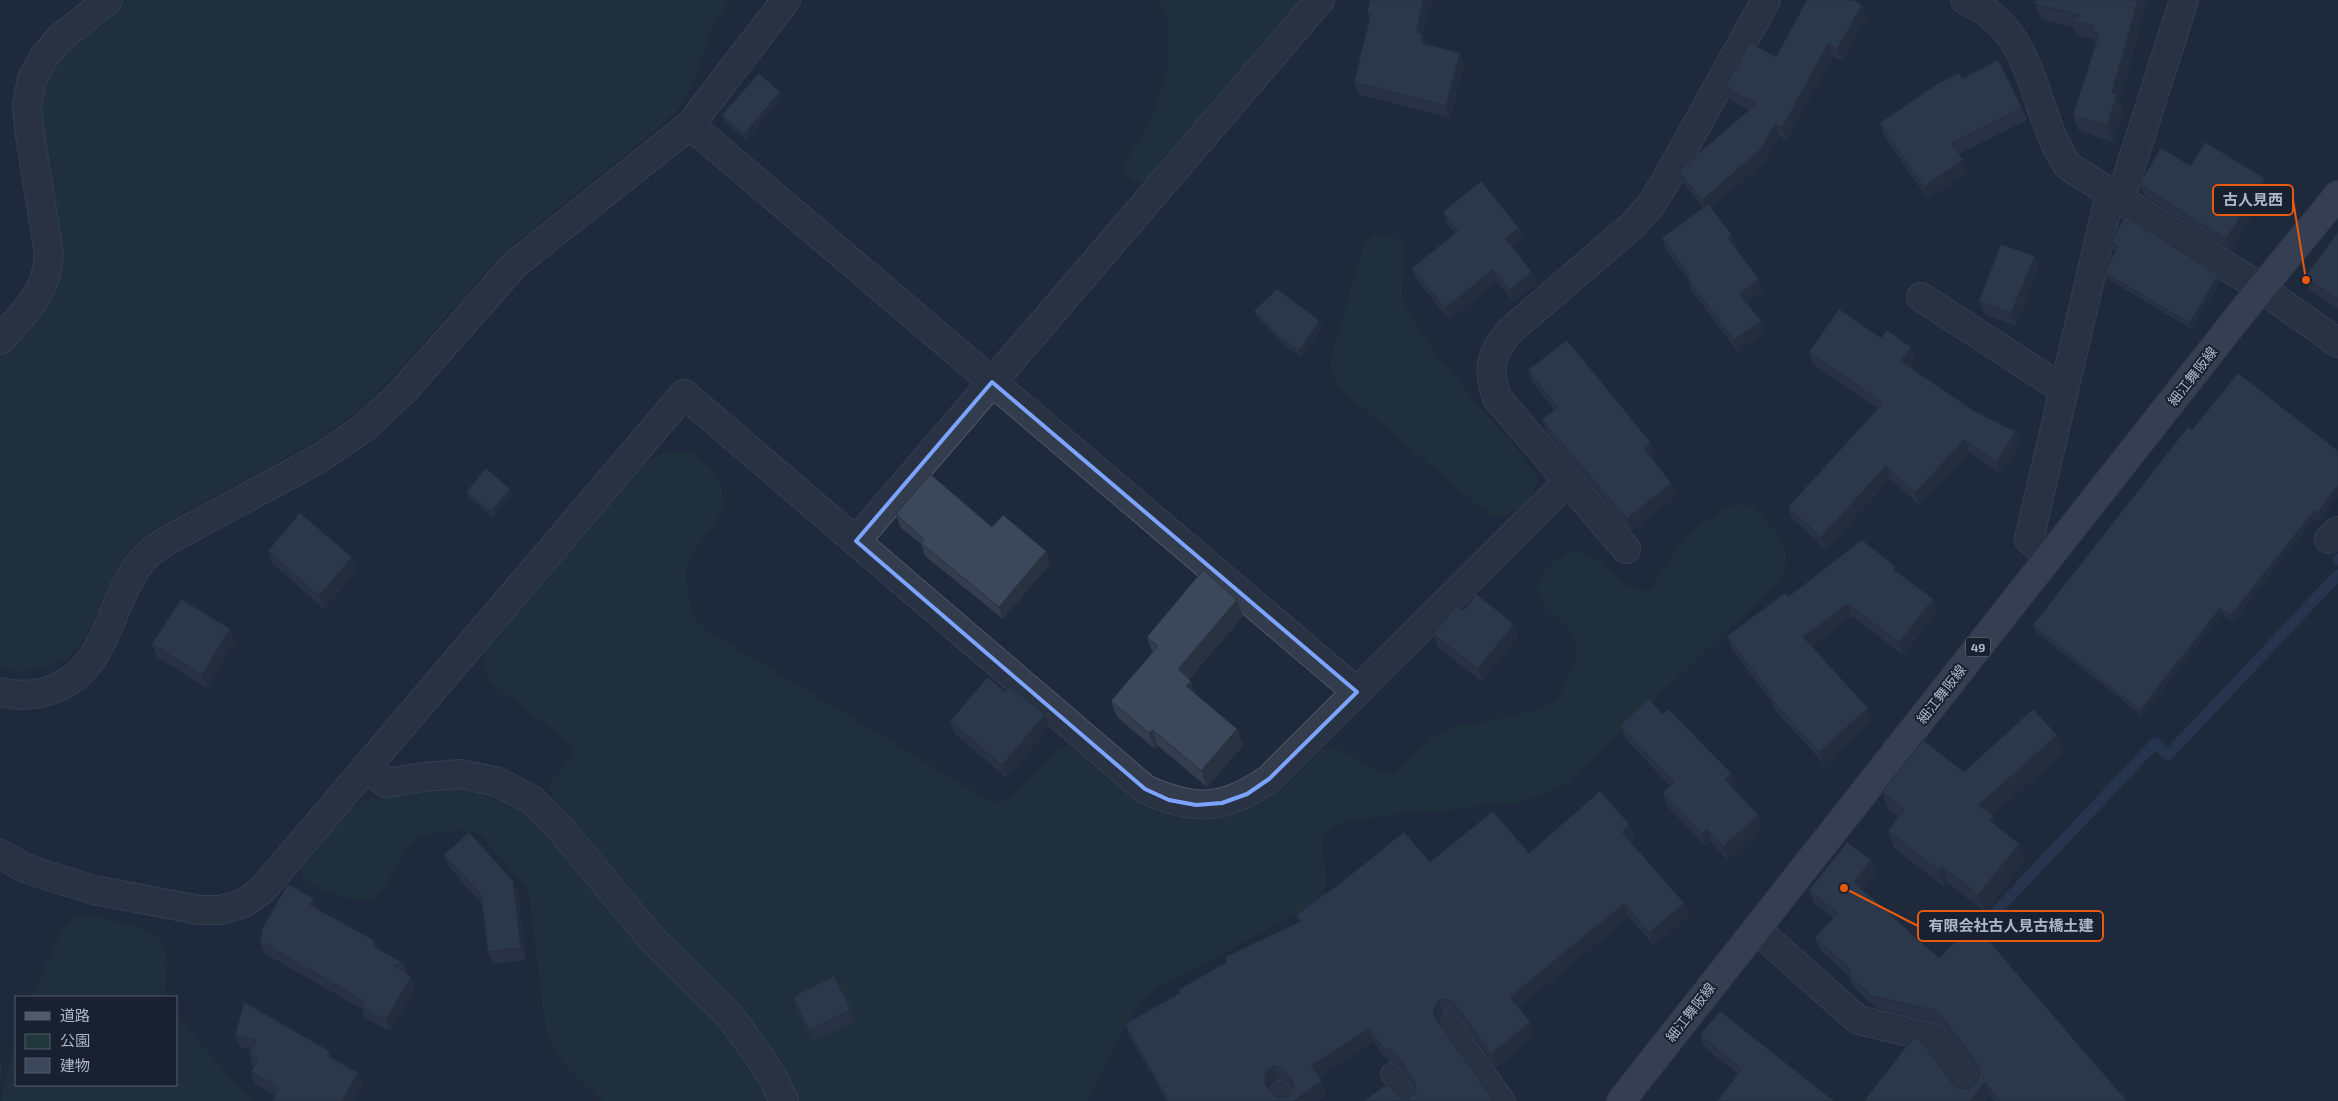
<svg xmlns="http://www.w3.org/2000/svg" width="2338" height="1101" viewBox="0 0 2338 1101" font-family="'Exo 2','Noto Sans JP',sans-serif">
<style>
.green{fill:#21383d}
.lines{fill:none;stroke-linecap:round;stroke-linejoin:round}
.stream{stroke:#2f4063;stroke-width:11}
.lane-casing{stroke:#4e5667;stroke-width:22}
.street-casing{stroke:#4e5667;stroke-width:30}
.primary-casing{stroke:#3d4555;stroke-width:30}
.lane{stroke:#333c4c;stroke-width:20}
.street{stroke:#333c4c;stroke-width:28}
.primary{stroke:#515a6c;stroke-width:28}
.wall{fill:#333d4e;fill-rule:evenodd}
.shaded-wall{fill:#293240}
.building{fill:#3b475b;stroke:#293240;fill-rule:evenodd}
.marked{fill:none;stroke:#7ca4ff;stroke-width:4;stroke-linejoin:round}
.labels{text-anchor:middle;dominant-baseline:central;stroke-width:4;stroke-linejoin:round;paint-order:stroke}
.shield{fill:#192131;stroke:#81899b;stroke-width:1}
.shield-label{font-size:12px;font-weight:bold;fill:#aeb6c8}
.street-label{font-size:14px;fill:#aeb6c8;stroke:#192131}
.leader{fill:none;stroke:#e8590c;stroke-width:2}
.callout-dot{fill:#e8590c;stroke:#192131;stroke-width:2}
.callout{fill:#192131;stroke:#e8590c;stroke-width:2}
.callout-label{font-size:15px;text-anchor:middle;font-weight:bold;fill:#aeb6c8}
</style>
<rect width="100%" height="100%" fill="#1f293c"/>
<g class="green">
<path d="M126,0h603l-18,29 -15,49 -19,32 -24,22 -150,120 -111,125 -38,37 -43,30 -152,82 -25,17 -17,27 -33,69 -17,19 -21,10 -25,3 -21,-2v-311l50,-59 -11,-194 4,-22 25,-37z"/>
<path d="M1159,0h142l-4,9 -144,169 -10,4 -11,-2 -8,-11 4,-11 23,-39 17,-48v-49z"/>
<path d="M1389,234l12,8 4,13 -4,41 5,12 34,52 91,107c1,3 5,7 5,11 3,16 -19,31 -31,38l-12,-1 -13,-8 -139,-118c-9,-12 -12,-20 -9,-35l31,-106 9,-13z"/>
<path d="M664,453l31,1 23,21 6,27 -10,24 -21,26 -6,12 -1,12 5,33 5,12 10,9 280,169 13,4 13,-6 41,-43 14,-8c28,12 46,36 70,53 42,31 103,23 141,-9 14,-11 26,-26 38,-38 27,-15 50,23 77,21 24,-15 30,-33 59,-45 22,-5 84,-14 100,-25 9,-6 14,-20 18,-29 3,-7 7,-15 7,-22 1,-42 -84,-49 -9,-100 5,1 11,0 16,2 24,8 36,37 63,37l6,-6 33,-49 37,-27 13,-5 15,2 10,9 20,24 5,14 -1,16 -8,14 -208,197 -22,14 -29,8 -168,17c-53,19 -12,46 -27,76 -2,4 -7,8 -11,12l-149,77 -16,11 -12,15 -49,91h-286l-36,-64 -23,-29 -79,-79 -109,-133 -4,-10c7,-13 18,-20 23,-34l-5,-11 -75,-58c-11,-17 -13,-22 -2,-39l149,-176z"/>
<path d="M460,788c22,5 45,9 64,23 15,12 27,28 39,42 26,31 50,64 77,94 25,27 131,119 125,154h-162c-21,-20 -48,-40 -57,-69l-16,-133 -3,-10 -44,-52c-12,-8 -22,-7 -36,-6 -41,3 -40,18 -59,50 -4,6 -8,14 -15,17 -14,5 -58,-8 -68,-19 -7,-7 -2,-17 3,-24 14,-15 29,-40 47,-50 21,-11 80,-15 105,-17z"/>
<path d="M81,915c18,2 77,14 83,31 6,15 0,35 2,51h-135l32,-67 7,-9z"/>
<path d="M176,1017l76,84h-251l15,-68v52h160z"/>
</g>
<g class="lines">
<g class="stream">
<path d="M2338,559v1"/>
<path d="M1986,922l169,-179 13,12 170,-180"/>
</g>
<defs>
<g id="lane">
<path d="M1450,1024l55,77"/>
<path d="M1391,1074l19,27"/>
<path d="M1280,1091l7,10"/>
</g>
<g id="street">
<path d="M1965,0c73,31 64,107 103,166l193,122 77,55"/>
<path d="M690,125l667,567"/>
<path d="M2120,200l64,-200"/>
<path d="M1921,297l143,93"/>
<path d="M0,340c26,-31 46,-43 49,-86l-20,-125 -2,-25 5,-25 12,-22 16,-19 48,-38"/>
<path d="M2329,539l9,-8"/>
<path d="M856,541l464,-541"/>
<path d="M1626,549l-129,-151c-10,-29 -7,-45 14,-68l122,-105 17,-19 14,-22 102,-184"/>
<path d="M2050,556l-21,-17 81,-345"/>
<path d="M0,692c20,5 37,4 56,-4 55,-22 53,-94 91,-133 6,-6 14,-10 21,-15l152,-82 45,-31 40,-38 110,-125 175,-139 96,-125"/>
<path d="M366,767l20,16 37,-6 38,-3 37,8 34,18 27,27 93,112 79,78 40,57 13,27"/>
<path d="M0,854l23,13 19,7 52,16 105,20h22l23,-7 18,-13 422,-496 461,395c50,23 79,21 124,-10l299,-298"/>
<path d="M1756,929l102,91 76,18 35,48"/>
</g>
<path id="primary" d="M1621,1101l625,-794 92,-112"/>
</defs>
<use href="#lane" class="lane-casing"/>
<use href="#street" class="street-casing"/>
<use href="#primary" class="primary-casing"/>
<use href="#lane" class="lane"/>
<use href="#street" class="street"/>
<use href="#primary" class="primary"/>
</g>
<g class="wall">
<path d="M1370,0h62l-9,34 4,10 33,9 4,12 -14,53 -92,-24 -4,-12 16,-63 -3,-7z"/>
<path d="M2148,0l-28,100 3,10 -10,32 -34,-11 -6,-16 23,-71 -1,-4 -18,-5 -3,-7 -33,-9 -6,-15z"/>
<path d="M1867,17l-25,44 -9,-5 -46,84 -7,-4 -15,25 -54,47 21,27 4,12h-1l24,32 4,12 -16,12 14,18 4,11 -27,20 -47,-62 -4,-12 -21,-28 -4,-12 41,-31 -20,-24 -5,-12 71,-61 -20,-11 -4,-12 51,-30z"/>
<path d="M1962,79l60,29 5,12 -68,34 9,18 -40,27 -44,-63 -4,-13z"/>
<path d="M783,98l-37,42 -21,-18 -3,-7z"/>
<path d="M2191,166l77,23 -38,61 -86,-55 -5,-11z"/>
<path d="M1443,212l76,16 4,11 -10,9 19,24 4,12 -22,18 -17,-20 -48,38 -32,-40 -5,-12 43,-35 -8,-9z"/>
<path d="M2338,232v77l-28,-19 -5,-13z"/>
<path d="M2111,242l108,33 2,6 -30,48 -85,-51 -2,-6 12,-21 -3,-2z"/>
<path d="M2035,256l4,12 -23,58 -32,-12 -5,-13z"/>
<path d="M1254,311l66,10 2,6 -21,30 -18,-13 -26,-27z"/>
<path d="M1881,338l30,9 4,12 -5,8 64,44 42,21 5,12 -21,30 -31,-22 -49,53 -30,-26 -64,70 -34,-30 -4,-12 90,-98 -65,-45 -4,-12z"/>
<path d="M1528,370l123,73 4,13 -3,2 19,25 5,13 -45,35 -84,-99 -5,-12 13,-10 -22,-27z"/>
<path d="M2338,451v45l-19,24 -3,-3 -83,105 -11,-8 -80,102 -107,-85 -2,-6z"/>
<path d="M467,491l45,4 -19,23 -24,-21z"/>
<path d="M896,514l96,13 54,24 4,13 -47,55 -78,-63 -4,-12 -21,-17z"/>
<path d="M268,551l89,19 -33,39 -52,-46z"/>
<path d="M1898,572l35,27 4,12 -34,44 -51,-39 -41,30 61,74 -48,44 -48,-53 -3,-7 -42,-56 -4,-12 61,-39z"/>
<path d="M1463,611l55,26 -36,45 -44,-35 -5,-13z"/>
<path d="M1243,616l-54,63 7,15 41,35 6,16 -36,42 -49,-41 -3,3 -38,-32 -6,-16 42,-48 -6,-16z"/>
<path d="M235,642l-28,46 -50,-31 -5,-13z"/>
<path d="M1005,692l40,23 4,13 -42,50 -52,-44 -5,-13z"/>
<path d="M1620,726l116,60 -3,2 29,39 -34,33 -17,-18 -5,4 -39,-40 -4,-13 7,-7 -45,-48z"/>
<path d="M2064,752l-72,64 4,10 23,18 6,17 -40,51 -37,-29 -4,4 -50,-39 -6,-17 10,-14 -10,-8 -6,-17 82,-20z"/>
<path d="M1630,825l5,14 -4,3 58,74 -35,30 -25,-29 -110,90 11,15 5,14 -39,31 -37,-50 -10,-5 -6,3 -4,8 55,78h-131l38,-3 6,1 9,-6 -1,-5 -14,-21 -5,-4h-7l-15,-21 -55,35 3,4 4,14 -9,6h-150l-37,-64 -5,-13 55,-31 -2,-3 49,-28 -2,-5 74,-35 -3,-7 134,-53 99,-9zM1278,1079l7,1 8,9 -5,8 -11,1 -7,-9v-3z"/>
<path d="M444,855l74,38 8,67 -33,4 -5,-12 -6,-48 -33,-37z"/>
<path d="M1871,860l5,13 -14,17 77,68 188,143h-133l-5,-6 -5,6h-120l88,-18 6,5 9,1 6,-3 5,-6 2,-6 -34,-46 -8,-5 -61,-15 -24,-21 -4,-11 -29,-26 -5,-12 18,-20 -19,-15 -5,-13z"/>
<path d="M318,909l59,40 26,14 4,11 8,14 -25,43 -25,-13 -3,-9 -98,-56 -4,-12z"/>
<path d="M793,997l58,12 5,12 -43,21 -16,-33z"/>
<path d="M235,1035l94,16 2,6 27,16 5,12 -88,10 -20,-11 -4,-12 3,-5 -1,-1 -4,-12 2,-4 -12,-4z"/>
<path d="M1700,1035l134,66 -96,-27 -33,-26z"/>
</g>
<g class="shaded-wall">
<path d="M1424,0h8l-9,34 5,12 -3,9 -9,-23z"/>
<path d="M2138,0h10l-28,100 3,10 -10,32 -6,-16 5,-33z"/>
<path d="M1862,5l5,12 -25,44 -5,-12z"/>
<path d="M1828,44l5,12 -46,84 -5,-12z"/>
<path d="M1460,53l4,12 -14,53 -4,-12z"/>
<path d="M780,92l3,6 -37,42 -2,-6z"/>
<path d="M1775,124l5,12 -15,25 -59,51 -4,-12z"/>
<path d="M1963,160l5,12 -40,27 -4,-12z"/>
<path d="M2264,178l4,11 -38,61 -4,-11z"/>
<path d="M1519,228l4,11 -13,11 -5,-12z"/>
<path d="M1732,235l4,12 -4,2 -4,-11z"/>
<path d="M2035,256l4,12 -23,58 -5,-13z"/>
<path d="M1493,270l4,12 -48,38 -4,-12z"/>
<path d="M1532,272l4,12 -22,18 -4,-12z"/>
<path d="M2219,275l2,6 -30,48 -2,-6z"/>
<path d="M1759,279l4,12 -19,14 -4,-11z"/>
<path d="M1320,321l2,6 -21,30 -2,-7z"/>
<path d="M1761,321l4,11 -27,20 -4,-12z"/>
<path d="M1911,347l4,12 -9,14 -5,-12z"/>
<path d="M2016,432l5,12 -21,30 -4,-12z"/>
<path d="M1964,440l5,12 -49,53 -5,-12z"/>
<path d="M1651,443l4,13 -7,5 -4,-13z"/>
<path d="M1886,466l4,13 -64,70 -5,-12z"/>
<path d="M1671,483l5,13 -45,35 -4,-12z"/>
<path d="M2338,486v10l-19,24 -2,-7z"/>
<path d="M510,489l2,6 -19,23 -2,-6z"/>
<path d="M2314,511l2,6 -83,105 -3,-6z"/>
<path d="M1046,551l4,13 -47,55 -4,-12z"/>
<path d="M352,557l5,13 -33,39 -5,-13z"/>
<path d="M1933,599l4,12 -34,44 -4,-12z"/>
<path d="M1237,600l6,16 -60,69 -5,-16z"/>
<path d="M1848,604l4,12 -45,33 -4,-12z"/>
<path d="M2220,608l2,6 -80,102 -2,-6z"/>
<path d="M1514,624l4,13 -36,45 -4,-13z"/>
<path d="M230,629l5,13 -28,46 -5,-13z"/>
<path d="M1191,681l6,16 -11,-11z"/>
<path d="M1868,708l4,12 -48,44 -5,-12z"/>
<path d="M1045,715l4,13 -42,50 -5,-13z"/>
<path d="M1237,729l6,16 -36,42 -6,-16z"/>
<path d="M1153,730l5,16 -3,3 -6,-16z"/>
<path d="M2057,735l7,17 -79,70 -6,-17z"/>
<path d="M1731,773l5,13 -7,6 -4,-13z"/>
<path d="M1758,815l4,12 -34,33 -5,-13z"/>
<path d="M1993,816l6,17 -10,-13z"/>
<path d="M1630,825l5,14 -8,7 -5,-14z"/>
<path d="M1707,829l4,13 -5,4 -4,-12z"/>
<path d="M2019,844l6,17 -40,51 -7,-17z"/>
<path d="M1871,860l5,13 -18,22 -4,-13z"/>
<path d="M1942,866l6,17 -4,4 -6,-17z"/>
<path d="M513,881l5,12 8,67 -5,-12z"/>
<path d="M314,899l4,11 -8,-5z"/>
<path d="M1684,903l5,13 -35,30 -5,-13z"/>
<path d="M1624,904l5,13 -114,93 -5,-13z"/>
<path d="M375,941l4,12 -6,-7z"/>
<path d="M411,977l4,11 -25,43 -4,-11z"/>
<path d="M1438,1001l5,14 -5,10 -5,-14z"/>
<path d="M1530,1022l5,14 -39,31 -5,-13z"/>
<path d="M1369,1029l5,13 -58,38 -5,-14z"/>
<path d="M0,1061l2,6 -2,12z"/>
<path d="M1274,1066l4,13 -8,7v11l-5,-13v-12z"/>
<path d="M358,1073l5,12 -10,16h-11z"/>
<path d="M1322,1081l4,14 -9,6h-24z"/>
<path d="M1985,1082l4,13 -5,6h-14z"/>
</g>
<g class="building">
<path d="M1370,0h54l-8,32 7,2 -2,9 39,10 -14,53 -92,-24 17,-69 -4,-1z"/>
<path d="M1807,0h46l9,5 -25,44 -9,-5 -46,84 -7,-4 -14,25 -59,51 -24,-29 78,-67 -31,-17 25,-45 26,15z"/>
<path d="M2036,0h102l-26,93 5,1 -10,32 -34,-11 26,-81 -7,-2 1,-6 -22,-6 9,-5 -45,-11z"/>
<path d="M1998,60l24,48 -70,35 11,17 -39,27 -44,-64 57,-39 22,-11 3,6z"/>
<path d="M759,73l21,19 -36,42 -22,-19z"/>
<path d="M2205,142l59,36 -38,61 -87,-55 22,-36 30,18z"/>
<path d="M1481,181l38,47 -14,10 27,34 -22,18 -17,-20 -48,38 -33,-40 46,-37 -15,-19z"/>
<path d="M1708,204l24,31 -4,3 31,41 -19,15 21,27 -27,19 -47,-62 3,-2 -28,-38z"/>
<path d="M2125,216l94,59 -30,48 -85,-51 14,-25 -7,-5z"/>
<path d="M2338,232v68l-33,-23z"/>
<path d="M2001,244l34,12 -24,57 -32,-12z"/>
<path d="M1277,289l43,32 -21,29 -18,-12 -27,-27z"/>
<path d="M1839,309l42,29 6,-8 24,17 -10,14 73,50 42,21 -20,30 -32,-22 -49,53 -29,-27 -65,71 -33,-30 95,-104 -74,-51z"/>
<path d="M1567,340l84,103 -7,5 27,35 -44,36 -85,-99 16,-13 -30,-37z"/>
<path d="M2238,373l100,78v35l-21,27 -3,-2 -84,105 -10,-8 -80,102 -107,-85 155,-198 4,3z"/>
<path d="M486,468l24,21 -19,23 -24,-21z"/>
<path d="M930,474l62,53 11,-12 43,36 -47,56 -78,-64 3,-4 -28,-25z"/>
<path d="M300,513l52,44 -33,39 -51,-45z"/>
<path d="M1862,540l33,26 -2,3 40,30 -34,44 -51,-39 -45,33 65,71 -49,44 -48,-53 2,-2 -46,-61 58,-43 3,4z"/>
<path d="M1203,570l34,30 -59,69 13,12 -5,5 51,43 -36,42 -48,-41 -4,3 -38,-32 47,-55 -11,-9z"/>
<path d="M1476,594l38,30 -36,45 -45,-35 23,-29 7,6z"/>
<path d="M181,599l49,30 -28,46 -50,-31z"/>
<path d="M988,677l17,15 5,-6 35,29 -43,50 -52,-44z"/>
<path d="M1648,699l15,15 5,-5 63,64 -6,6 33,36 -35,32 -16,-18 -5,5 -39,-41 11,-11 -54,-56z"/>
<path d="M2033,709l24,26 -78,70 14,11 -4,4 30,24 -41,51 -36,-29 -4,4 -50,-39 16,-21 -22,-18 41,-52 41,32z"/>
<path d="M1600,791l30,34 -8,7 62,71 -35,30 -25,-29 -114,93 20,25 -39,32 -37,-51 -10,-4 -6,2 -5,10 2,6 59,84h-131l25,-17 13,14 6,1 9,-6 -1,-12 -19,-27 -5,-4 -7,-1 -15,-20 -58,37 11,15 -29,20h-124l-44,-77 55,-31 -2,-3 49,-28 -2,-5 76,-36 -5,-6 51,-37 57,-46 26,30 63,-51 36,42zM1274,1066l7,1 11,14 2,6 -6,10 -11,1 -12,-14v-12z"/>
<path d="M469,832l44,49 8,67 -33,4 -7,-57 -37,-40z"/>
<path d="M1847,842l24,18 -17,22 85,76 35,-34 153,177h-127l-15,-19 -15,19h-106l49,-63 7,1 32,44 6,5 9,1 6,-3 5,-6 2,-8 -3,-8 -35,-48 -9,-6 -61,-14 -24,-21 4,-4 -37,-33 22,-25 -28,-23z"/>
<path d="M288,884l26,15 -4,6 65,36 -2,5 30,17 -9,2 17,12 -25,43 -25,-14 3,-5 -104,-60 3,-14z"/>
<path d="M834,976l17,33 -42,21 -16,-33z"/>
<path d="M244,1002l85,49 -2,4 31,18 -16,28h-70l7,-13 -28,-16 7,-12 -9,-6 7,-13 -21,-6z"/>
<path d="M1720,1011l114,90h-117l25,-32 -42,-34z"/>
</g>
<path d="M0 0H2338V1101H0ZM992,382l365,310 -88,87 -22,15 -25,9 -26,2 -27,-5 -24,-11 -289,-248z" fill="#1f293c" fill-opacity=".55" fill-rule="evenodd"/>
<path class="marked" d="M992,382l365,310 -88,87 -22,15 -25,9 -26,2 -27,-5 -24,-11 -289,-248z"/>
<g class="labels">
<rect class="shield" x="1965.5" y="637.5" width="25" height="19" rx="4"/>
<g class="shield-label">
<text x="1978" y="647">49</text>
</g>
<g class="street-label">
<text transform="translate(2192 376) rotate(-52)">細江舞阪線</text>
<text transform="translate(1941 694) rotate(-52)">細江舞阪線</text>
<text transform="translate(1690 1012) rotate(-52)">細江舞阪線</text>
</g>
</g>
<path class="leader" d="M2306 280L2293 200M1844 888L1918 926"/>
<g class="callout-dot">
<circle cx="2306" cy="280" r="5"/>
<circle cx="1844" cy="888" r="5"/>
</g>
<g class="callout">
<rect x="2213" y="185" width="80" height="30" rx="5"/>
<rect x="1918" y="911" width="185" height="30" rx="5"/>
</g>
<g class="callout-label">
<text x="2253" y="205">古人見西</text>
<text x="2011" y="931">有限会社古人見古橋土建</text>
</g>
<rect x="15" y="996" width="162" height="90" fill="#192131" stroke="#555d6d"/>
<rect x="25" y="1012" width="25" height="8" fill="#515a6c" stroke="#555d6d"/>
<text x="60" y="1021" font-size="15" fill="#aeb6c8">道路</text>
<rect x="25" y="1034" width="25" height="15" fill="#21383d" stroke="#555d6d"/>
<text x="60" y="1046" font-size="15" fill="#aeb6c8">公園</text>
<rect x="25" y="1058" width="25" height="15" fill="#3b475b" stroke="#555d6d"/>
<text x="60" y="1071" font-size="15" fill="#aeb6c8">建物</text>
</svg>
